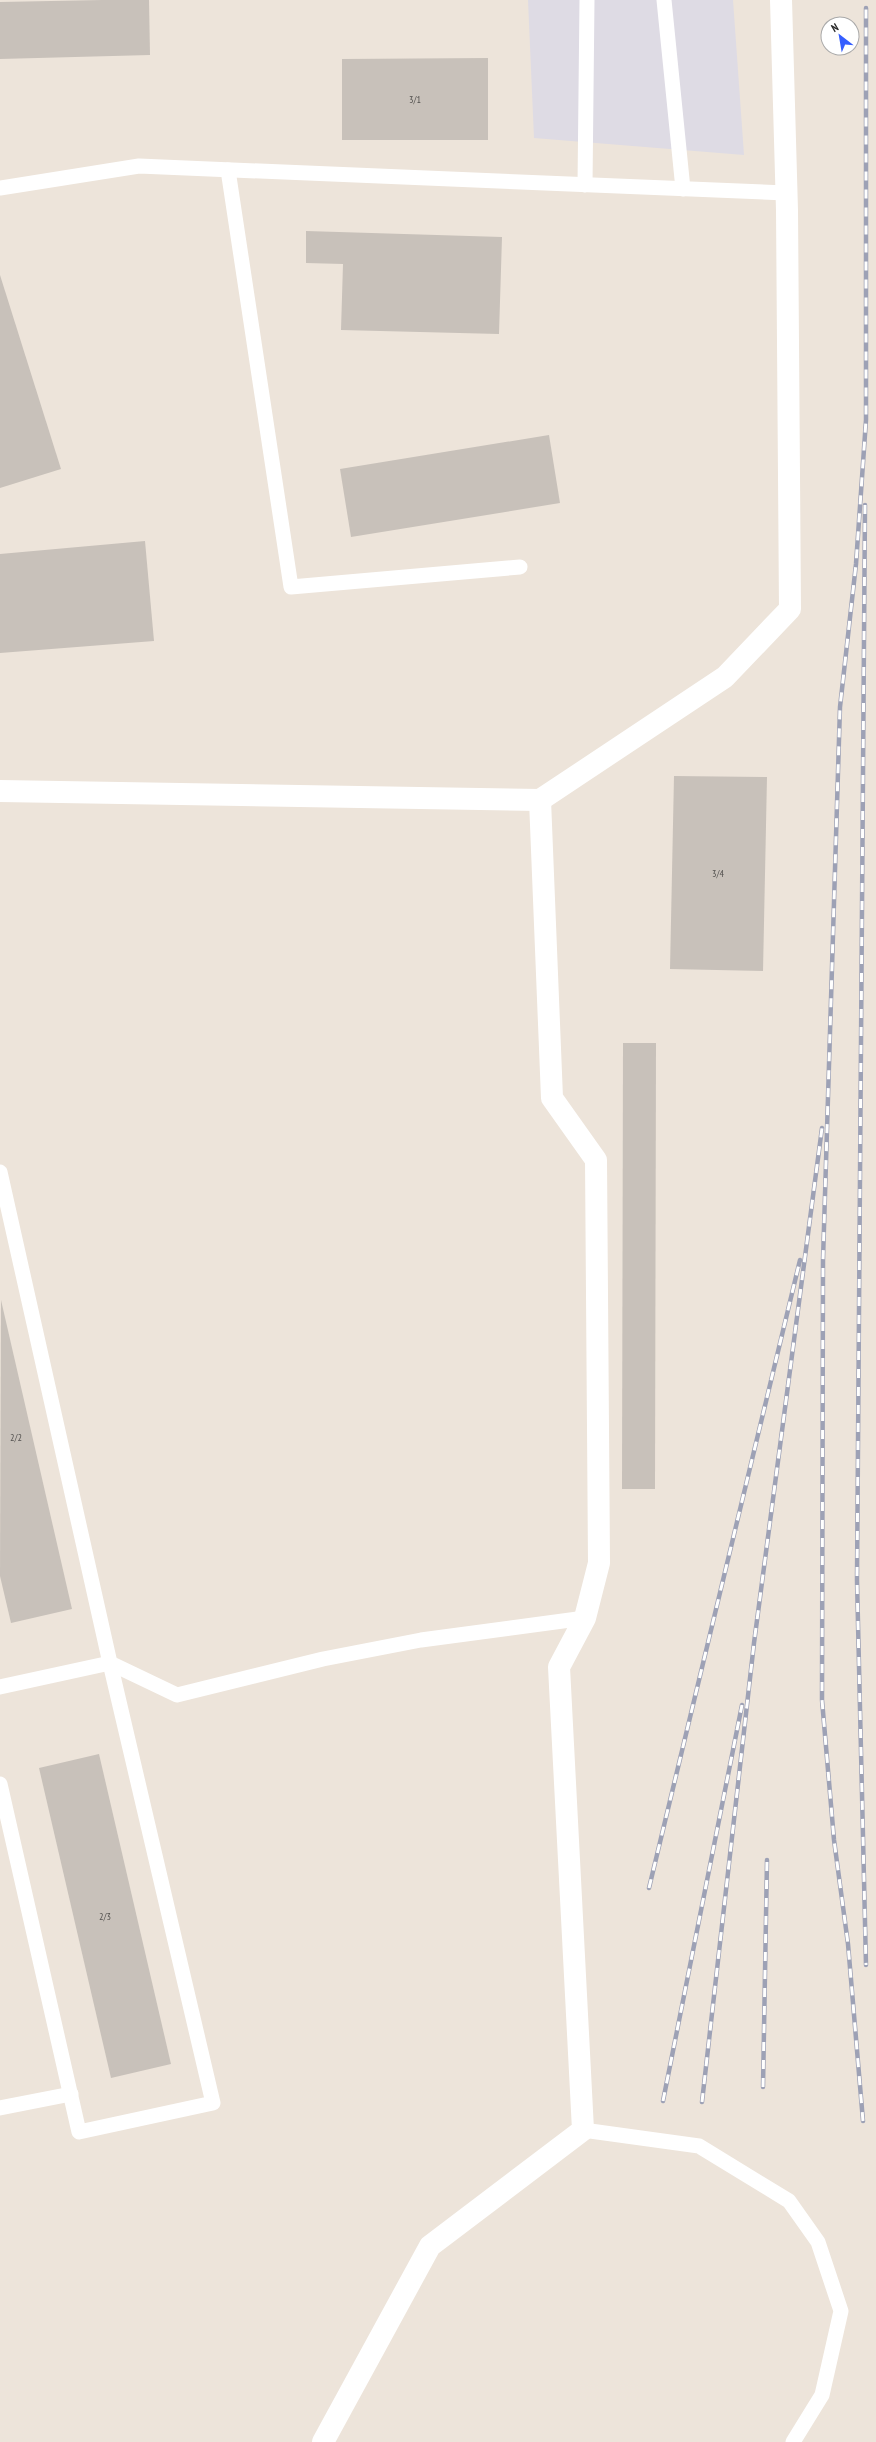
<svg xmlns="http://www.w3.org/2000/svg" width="876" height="2442" viewBox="0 0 876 2442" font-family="'PT Sans Narrow',sans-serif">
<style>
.industrial{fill:#dedbe4}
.building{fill:#c8c1ba}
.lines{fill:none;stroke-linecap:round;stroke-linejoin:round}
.service{stroke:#fff;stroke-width:15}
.minor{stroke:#fff;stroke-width:22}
.rail-casing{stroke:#9da1b5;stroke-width:4.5}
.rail{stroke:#fff;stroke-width:3;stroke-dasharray:9;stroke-linecap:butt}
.labels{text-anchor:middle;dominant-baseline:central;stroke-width:3.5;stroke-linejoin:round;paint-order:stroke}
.number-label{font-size:10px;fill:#514f4d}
</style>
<rect width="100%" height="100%" fill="#ede4da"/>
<path class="industrial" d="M528,0h205l11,155 -210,-17z"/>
<g class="building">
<path d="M102,0h47l1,55 -150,4v-57z"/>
<path d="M488,58v82h-146v-81z"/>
<path d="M306,231l196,6 -3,97 -158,-4 2,-66 -37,-1z"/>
<path d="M0,275l61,194 -61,19z"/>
<path d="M549,435l11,68 -209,34 -11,-68z"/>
<path d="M145,541l9,100 -154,12v-99z"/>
<path d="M674,776l93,1 -4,194 -93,-2z"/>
<path d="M623,1043h33l-1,446h-33z"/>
<path d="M1,1300l71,309 -61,14 -11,-47z"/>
<path d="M99,1754l72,310 -60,14 -72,-310z"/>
</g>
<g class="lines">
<g class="service">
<path d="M664,0l19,189"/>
<path d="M228,170l63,417 229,-20"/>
<path d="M585,185l2,-185"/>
<path d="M0,188l139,-22 647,27"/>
<path d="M0,1172l110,491 103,440 -134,29 -79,-348"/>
<path d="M0,1687l110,-24 67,32 146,-36 98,-19 164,-22"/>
<path d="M0,2108l71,-14"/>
<path d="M583,2130l116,16 90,55 29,41 23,69 -19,84 -29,47"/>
</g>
<g class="minor">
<path d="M0,791l540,9 185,-123 65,-68 -3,-399 -6,-210"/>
<path d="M323,2442l107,-196 153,-116 -24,-463 26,-49 14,-55 -3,-403 -44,-62 -12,-298"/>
</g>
<defs>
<g id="rail">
<path d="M865,505l-8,1075 9,385"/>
<path d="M649,1888l151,-628"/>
<path d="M763,2087l4,-227"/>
<path d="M663,2101l79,-396"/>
<path d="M702,2102l52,-459 68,-515"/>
<path d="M863,2121l-15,-177 -14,-104 -12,-140 1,-440 17,-553 16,-143 10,-144v-412"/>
</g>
</defs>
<use href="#rail" class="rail-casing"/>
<use href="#rail" class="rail"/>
</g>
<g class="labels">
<g class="number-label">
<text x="415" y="99">3/1</text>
<text x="718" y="873">3/4</text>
<text x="16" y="1437">2/2</text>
<text x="105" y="1916">2/3</text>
</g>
</g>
<g transform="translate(840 36) rotate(329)"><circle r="19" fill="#ffffff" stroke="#a9a9a9"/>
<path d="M0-3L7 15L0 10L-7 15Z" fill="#355eff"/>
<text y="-6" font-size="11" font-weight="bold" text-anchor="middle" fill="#292929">N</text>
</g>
</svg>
